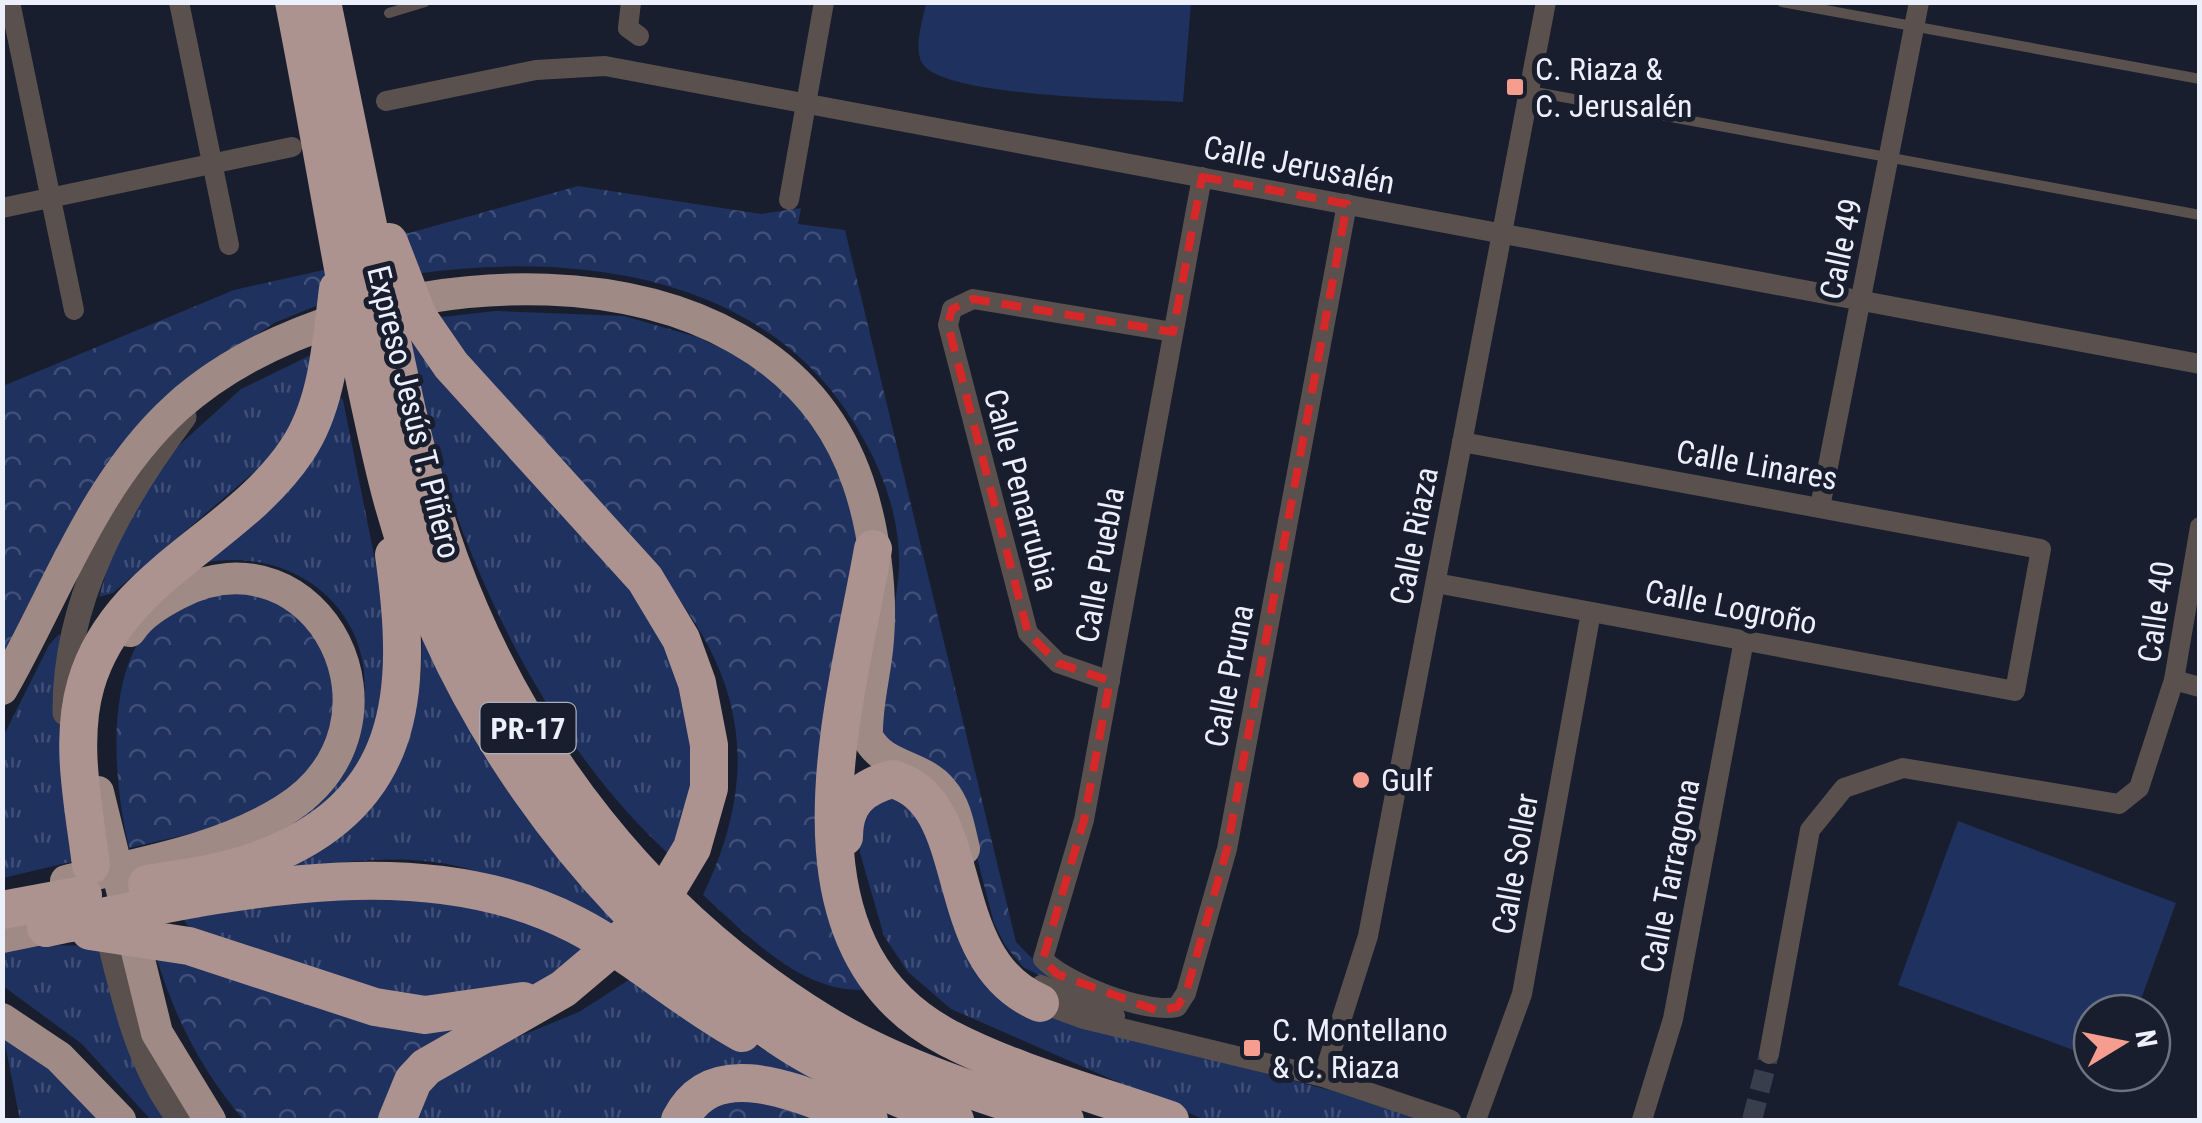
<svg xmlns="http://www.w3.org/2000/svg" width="2202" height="1123" viewBox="0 0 2202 1123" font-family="'Roboto Condensed',sans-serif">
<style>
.grass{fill:url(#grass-tufts)}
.forest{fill:url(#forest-crowns)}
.pitch{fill:#1e315f}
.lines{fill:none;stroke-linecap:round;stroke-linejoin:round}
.minor-tunnel{stroke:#383e4c;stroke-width:20;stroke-dasharray:20 10;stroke-linecap:butt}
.service{stroke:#5a504e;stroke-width:10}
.minor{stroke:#5a504e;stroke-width:20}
.tertiary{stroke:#5a504e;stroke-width:25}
.trunk{stroke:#a08a86;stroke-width:32}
.motorway{stroke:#ac938f;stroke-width:38}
.marked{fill:none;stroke:#d62828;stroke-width:8;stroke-dasharray:20 12;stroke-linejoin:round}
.poi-dot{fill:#f59d8e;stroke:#181e2d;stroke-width:4}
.labels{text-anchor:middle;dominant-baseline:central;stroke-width:10;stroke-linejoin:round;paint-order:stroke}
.shield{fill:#181e2d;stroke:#acb1bd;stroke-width:2.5}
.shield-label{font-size:30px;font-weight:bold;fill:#ebf0fb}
.poi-label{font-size:32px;fill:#ebf0fb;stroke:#181e2d;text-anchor:start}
.street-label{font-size:32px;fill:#ebf0fb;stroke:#181e2d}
</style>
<defs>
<pattern id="grass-tufts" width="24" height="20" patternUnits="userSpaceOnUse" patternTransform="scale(2.5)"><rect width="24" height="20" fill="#1e315f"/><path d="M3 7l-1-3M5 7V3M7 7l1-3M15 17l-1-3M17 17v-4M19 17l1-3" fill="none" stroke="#3f4f77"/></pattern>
<pattern id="forest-crowns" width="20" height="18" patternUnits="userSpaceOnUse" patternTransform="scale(2.5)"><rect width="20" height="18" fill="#1e315f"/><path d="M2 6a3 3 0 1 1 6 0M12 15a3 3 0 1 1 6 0" fill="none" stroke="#3f4f77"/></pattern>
</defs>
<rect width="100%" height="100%" fill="#181e2d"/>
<g class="grass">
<path d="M406,324l223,259 47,72 17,92 -3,43 -18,67c-114,-103 -189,-254 -235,-399 -13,-44 -21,-90 -31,-134z"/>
<path d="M315,353l-25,79 -23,29 -154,132 -14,4 15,-52 50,-86 77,-70z"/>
<path d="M338,395l5,5 48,240 -18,106 -46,63 -64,35c21,-23 78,-72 88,-97 48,-108 -36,-205 -149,-184z"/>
<path d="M59,634l6,6c-12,78 -4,143 14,220l-76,18v-141l46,-92z"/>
<path d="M422,640h6c60,111 104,194 194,286l-11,10c-135,-79 -180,-90 -337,-64l-5,-8 142,-148 10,-41z"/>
<path d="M905,790l64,144 111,92 253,65 88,29h-216l-254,-111 -43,-37 -24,-36 -24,-83 -2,-28 11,-30z"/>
<path d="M442,890l157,58c-18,10 -35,24 -53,32 -120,55 -244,-20 -358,-54l-4,-6 16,-9z"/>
<path d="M41,945l64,1 69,174h-23l-69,-76 -79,-58v-36z"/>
<path d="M635,976l199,114 -165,30h-255l17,-33 26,-25 122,-50z"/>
<path d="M2,1029l109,91h-91z"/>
</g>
<g class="forest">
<path d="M578,186l183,28 40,-6 -3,16 47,6 171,712 41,42 -34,-17 -18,-22 -11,-22 -25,-96 -79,-78c-28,-47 12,-138 9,-194 -2,-48 -19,-89 -43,-129 -90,-152 -281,-175 -441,-152l-17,-44 11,3z"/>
<path d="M328,269l5,30 -59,24 -68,46 -203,300v-283l231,-96z"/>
<path d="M495,311l129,5 73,21 43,20 53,39 43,58 27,79 -41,253 51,203c-68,9 -123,-52 -170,-94 107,-222 -56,-329 -187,-476 -29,-32 -55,-68 -82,-101z"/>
<path d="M256,590l62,40 25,70 -19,58 -55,47 -50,22 -90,21c-16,-69 -29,-197 43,-241 20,-13 61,-13 84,-17z"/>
<path d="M155,953l302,71 -65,96h-148c-43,-49 -70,-104 -89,-167z"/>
<path d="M753,1098l75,22h-131l9,-12z"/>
</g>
<g class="pitch">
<path d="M926,3h265l-8,99c-44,-3 -242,-4 -261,-39 -9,-16 1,-43 4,-60z"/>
<path d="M1958,821l218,82 -40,110h-44v44l-194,-72z"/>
</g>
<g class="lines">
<path class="minor-tunnel" d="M1752,1120l17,-66"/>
<g class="service">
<path d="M1782,2l418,77"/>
<path d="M389,13l36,-11"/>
<path d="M1530,91l670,124"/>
</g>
<g class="minor">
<path d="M10,2l64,308"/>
<path d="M179,2l50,243"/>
<path d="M631,2l-3,26 11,8"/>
<path d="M386,101l150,-31 69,-4 1595,298"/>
<path d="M1202,177l-118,643 -41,139c22,24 102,55 134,48l9,-14 41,-144 120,-645"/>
<path d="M789,200l35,-198"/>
<path d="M2,208l290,-61"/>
<path d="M1820,507l99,-505"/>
<path d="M1436,583l579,108 26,-142 -579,-107"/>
<path d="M2174,680l26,7"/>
<path d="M1110,681l-52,-18 -30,-30 -80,-308 4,-16 21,-10 200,33"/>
<path d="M1041,985l74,31"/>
<path d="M1040,1003l44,16 239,58 128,43"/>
<path d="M1769,1054l41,-224 34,-42 59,-20 216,36 20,-16 35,-108 26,-153"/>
<path d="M1323,1077l45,-141 178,-934"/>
<path d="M1476,1120l46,-126 69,-382"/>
<path d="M1642,1120l31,-101 71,-379"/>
</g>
<g class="tertiary">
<path d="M65,713c-1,-111 54,-210 119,-296"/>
<path d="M105,923c17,68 31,141 75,197"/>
</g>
<g class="trunk">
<path d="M2,689c54,-94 92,-207 175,-282 169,-152 592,-186 681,75 16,46 24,109 20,157 -2,33 -12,64 -11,97 15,32 54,28 75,54 14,16 17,38 22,59"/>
<path d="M98,792l59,241 53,87"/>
<path d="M66,881c73,-18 152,-30 217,-70 139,-86 35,-290 -106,-217 -17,9 -36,20 -47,37"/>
<path d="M2,937l44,-9"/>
<path d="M2,1019l57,38 61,63"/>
</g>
<g class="motorway">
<path d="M294,2c31,156 54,314 91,469 54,227 200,433 393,565 53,36 117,61 177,84"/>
<path d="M322,2c20,99 40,198 61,296 18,88 36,178 67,263 70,190 197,354 371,461 69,43 166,75 244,98"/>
<path d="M389,242l29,75 33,48 194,214 36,60 16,44 12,62v43l-17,60 -39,65 -90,76 -137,78 -13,14 -16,39"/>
<path d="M873,549c-27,155 -103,395 75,489 69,36 149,56 222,82"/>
<path d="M844,837c0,-34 16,-49 48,-58 87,22 45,181 148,224"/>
<path d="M91,865c-7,-58 -22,-123 -5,-181 32,-110 151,-144 211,-234 31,-46 34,-107 41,-161"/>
<path d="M147,884c35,-6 72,-10 106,-22 154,-54 161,-168 141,-307"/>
<path d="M2,910l81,-15"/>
<path d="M46,928c168,-33 371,-86 530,-3 58,30 109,77 166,108"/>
<path d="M90,931l99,15 186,61 50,8 98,-14"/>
<path d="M680,1120c37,-73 132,-19 189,0"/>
</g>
</g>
<path class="marked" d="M1202,177l145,27 -120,645 -41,144 -9,14 -19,4 -101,-37 -14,-15 41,-139 26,-139 -52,-18 -30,-30 -80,-308 4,-16 21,-10 200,33z"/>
<g class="poi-dot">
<rect x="1505" y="77" width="20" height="20" rx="5"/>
<circle cx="1361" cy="780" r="10"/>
<rect x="1242" y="1038" width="20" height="20" rx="5"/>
</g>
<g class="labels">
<rect class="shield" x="480.5" y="703" width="95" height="50" rx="8"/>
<g class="shield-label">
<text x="528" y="728">PR-17</text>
</g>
<g class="poi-label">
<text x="1535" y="69">C. Riaza &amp;<tspan x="1535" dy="37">C. Jerusalén</tspan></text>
<text x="1381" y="780">Gulf</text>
<text x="1272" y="1030">C. Montellano<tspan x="1272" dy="37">&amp; C. Riaza</tspan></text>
</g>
<g class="street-label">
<text transform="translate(1299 165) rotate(11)">Calle Jerusalén</text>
<text transform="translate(1841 249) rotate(-78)">Calle 49</text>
<text transform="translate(414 412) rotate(76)">Expreso Jesús T. Piñero</text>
<text transform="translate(1757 465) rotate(10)">Calle Linares</text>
<text transform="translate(1021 490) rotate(75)">Calle Penarrubia</text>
<text transform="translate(1414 536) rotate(-79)">Calle Riaza</text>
<text transform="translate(1100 565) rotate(-80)">Calle Puebla</text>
<text transform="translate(1731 607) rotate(11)">Calle Logroño</text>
<text transform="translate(2156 612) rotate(-82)">Calle 40</text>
<text transform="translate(1229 676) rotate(-79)">Calle Pruna</text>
<text transform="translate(1515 864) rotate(-80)">Calle Soller</text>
<text transform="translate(1670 876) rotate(-79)">Calle Tarragona</text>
</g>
</g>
<rect width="2202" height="1123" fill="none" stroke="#ebf0fb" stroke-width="10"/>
<g transform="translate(2122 1043) rotate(80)"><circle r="48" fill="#181e2d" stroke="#6c727f" stroke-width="2.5"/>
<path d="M0-8L18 38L0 25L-18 38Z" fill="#f59d8e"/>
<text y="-15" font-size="28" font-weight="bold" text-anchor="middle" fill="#ebf0fb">N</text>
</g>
</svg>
